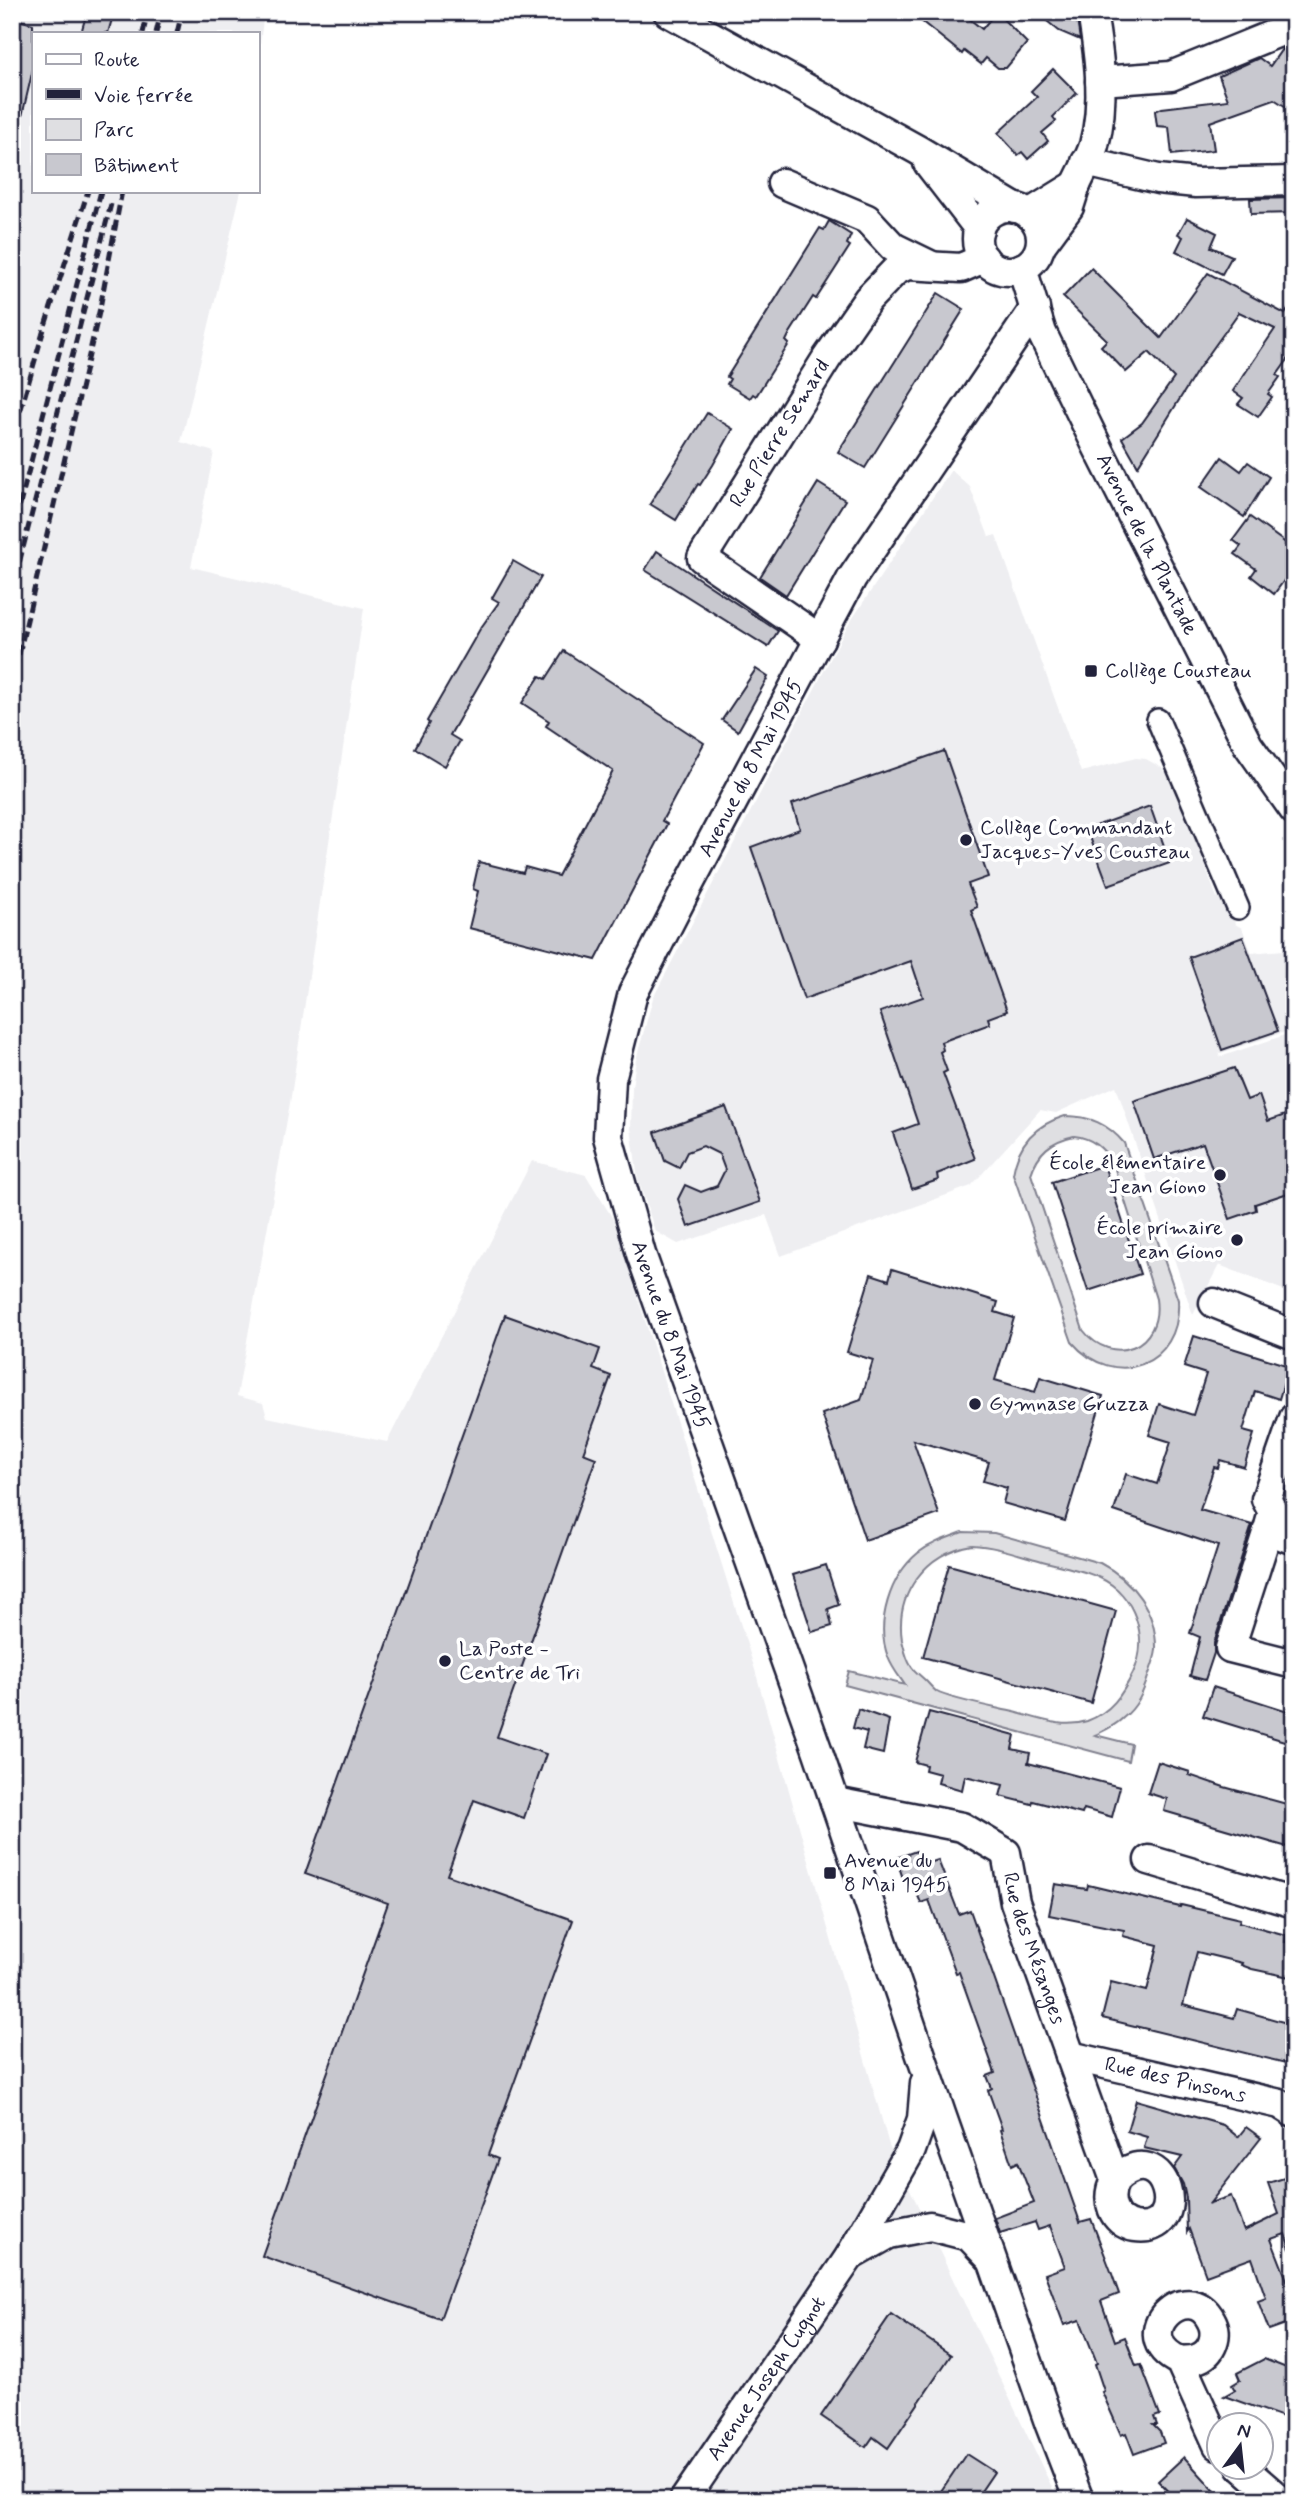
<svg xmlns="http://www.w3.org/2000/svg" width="1306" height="2512" viewBox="0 0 1306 2512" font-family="Mynerve,sans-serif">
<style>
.built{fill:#eeeef1}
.green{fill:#dfdfe2;stroke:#80808e;stroke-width:2;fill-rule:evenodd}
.building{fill:#c8c8cf;stroke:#22223b;stroke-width:2}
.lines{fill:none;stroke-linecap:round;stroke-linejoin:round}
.pedestrian-casing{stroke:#22223b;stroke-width:26}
.minor-casing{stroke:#22223b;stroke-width:33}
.pedestrian{stroke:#fff;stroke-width:21}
.minor{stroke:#fff;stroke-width:28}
.rail{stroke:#22223b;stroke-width:5;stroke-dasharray:10 5;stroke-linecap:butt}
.poi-dot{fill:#22223b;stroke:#fff;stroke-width:2.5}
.labels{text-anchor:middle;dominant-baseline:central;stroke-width:7;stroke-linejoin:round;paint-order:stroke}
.street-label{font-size:21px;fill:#22223b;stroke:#fff}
.poi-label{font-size:21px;fill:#22223b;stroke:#fff;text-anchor:start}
</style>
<rect width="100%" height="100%" fill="#fff"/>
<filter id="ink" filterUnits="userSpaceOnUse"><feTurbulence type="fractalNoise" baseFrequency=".0143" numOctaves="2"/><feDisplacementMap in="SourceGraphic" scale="14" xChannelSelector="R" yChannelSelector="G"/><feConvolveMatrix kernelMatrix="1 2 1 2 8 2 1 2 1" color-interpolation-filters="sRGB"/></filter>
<g filter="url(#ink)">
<g class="built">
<path d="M12,12h252l-7,56v-35h-224v158h208l-60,251 33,10 -23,115 173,41 -74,495 -53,293 26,7 4,14 120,25 145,-281 54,14 27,44 142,451 134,475 169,355h-1046z"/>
<path d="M951,470l19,17 19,50 7,-2 85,237 55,-14 10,1 16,9 12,15 43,115 5,-1 6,4 7,23 7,4 10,25 42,-4v80l-76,25 2,3 74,-25v262l-75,-29 -26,50 -77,-229 -60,27 -16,-3 -69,76 -190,70 -15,-41 -88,29 -23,-13 -17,-52 -7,-51 1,-41 4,-27 17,-62 194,-371z"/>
</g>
<g class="green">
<path d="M1065,1116c25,0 43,8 59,27l54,157c4,66 -64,91 -106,42l-59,-168c5,-31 22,-49 52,-58zM1074,1136c19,2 29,12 39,27l43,136c7,48 -44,69 -73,31l-52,-156c7,-22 20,-33 43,-38z"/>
<path d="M963,1532l31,1 106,30c33,17 57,49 56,87 -1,9 -5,18 -8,27 -5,16 -11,30 -25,41 -8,8 -18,12 -28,17l36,9 -3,17 -283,-76 4,-14 56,14c-6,-9 -13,-17 -17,-28 -13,-34 2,-81 30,-104 13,-10 29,-15 45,-21zM972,1545c23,1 45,9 67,15 19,6 43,9 61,18 35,16 50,61 33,95 -11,22 -22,39 -46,48 -24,8 -50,-3 -73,-9 -17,-4 -65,-13 -77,-20 -4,-3 -8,-8 -11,-11 -5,-5 -12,-10 -15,-15 -5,-7 -7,-18 -9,-26 -7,-46 23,-87 70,-95z"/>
</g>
<g class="building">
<path d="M87,12h27l-6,21h-27z"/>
<path d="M910,12h51l21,17 14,-17 31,31 -21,25h-8l-12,-10 -5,6 -17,-13 -2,3z"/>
<path d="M1036,12h40l4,28 -21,-9z"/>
<path d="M12,18l21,6v45l-13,56 -8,-1z"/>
<path d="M1282,49l12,9v54l-20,-13 -64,23 4,28 -42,5 -3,-28 -12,-1 -2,-15 7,-3 66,-8 -9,-24 40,-18 11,8z"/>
<path d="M1053,69l24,24 -24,24 3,4 -14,12 6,8 -20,18 -6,-7 -4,3 -20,-22 39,-36 -6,-6z"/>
<path d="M1294,198v15l-43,1 -1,-15z"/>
<path d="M1187,218l30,15 -6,14 21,9 -10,18 -46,-23 7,-14 -5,-3z"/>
<path d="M829,221l22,14 -4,9 3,2 -34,53 -3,-2 -23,36 -4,8 3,3 -33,52 -3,-2 -3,4 -23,-14 3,-5 -3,-2 93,-149 4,2z"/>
<path d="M1091,268l70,70 47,-65 77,41 9,-13v50l-17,24 3,2 -12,17 4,3 -14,20 -20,-13 5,-6 -10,-7 42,-62 -36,-17 -40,56 -61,98 -16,-28 20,-15 32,-45 -25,-26 -23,20 -25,-26 6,-6 -44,-43z"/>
<path d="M938,293l26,16 -99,159 -27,-16z"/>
<path d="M707,413l26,16 -20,36 -13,20 -2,-1 -22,36 -26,-16z"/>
<path d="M1222,457l19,14 7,-9 21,15 -25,40 -43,-30z"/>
<path d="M818,483l27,17 -59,95 -26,-18z"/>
<path d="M1250,517l44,32v18l-20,27 -23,-18 5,-7 -21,-15 6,-8 -8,-6z"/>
<path d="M657,551l121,80 -10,16 -123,-77z"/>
<path d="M513,561l28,16 -91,158 10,6 -15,25 -30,-18 14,-25 -2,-2 53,-92 19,-27 -7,-4z"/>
<path d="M564,651l140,92 -42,78 5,3 -71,136 -127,-32 9,-37 -5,-2 6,-27 44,11 2,-6 33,9 55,-105 -67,-45 3,-5 -27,-18 18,-27 6,3z"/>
<path d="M756,669l12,8 -30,54 -16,-11z"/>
<path d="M944,751l44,126 -20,7 9,23 -6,3 36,101 -19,7 2,6 -49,18 2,8 -3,2 7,19 -4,2 32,86 -38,15 1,6 -26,9 -19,-56 25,-9 -38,-112 43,-15 -12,-36 -107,38 -53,-152 49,-18 -8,-25z"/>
<path d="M1150,806l20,57 -62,22 -21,-56z"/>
<path d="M1243,937l35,94 -56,19 -33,-93z"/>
<path d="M1234,1068l13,32 12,-5 9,26 26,-9v79l-39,13 1,6 -26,9 -27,-76 -49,16 -20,-58z"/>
<path d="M726,1107l34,95 -72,25 -10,-28 7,-14 16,7 16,-6 8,-16 -6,-16 -16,-8 -16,6 -8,16 -14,-7 -10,-29z"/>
<path d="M1104,1165l36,109 -52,17 -36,-109z"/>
<path d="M892,1269l106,33 -3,10 19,6 -19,62 40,12 5,-15 63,19 -38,125 -62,-18 4,-15 -24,-7 6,-19 -76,-22 26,74 -74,26 -43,-126 39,-14 12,-40 -26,-8 24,-78 18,6z"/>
<path d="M505,1315l95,34 -7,20 18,7 -28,77 13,5 -99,279 49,17 -22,64 -50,-18 -27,75 126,45 -85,235 10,4 -58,160 -178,-63 126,-353 -83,-29z"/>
<path d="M1194,1336l95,30 -10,33 -24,-8 -12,40 11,3 -10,33 -24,-7 -2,8 -4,-1 -14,43 52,15 -38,118v10l-9,27 -15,-4 10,-39 -10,-4 28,-87 -104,-35 12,-37 31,10 14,-42 -22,-7 10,-31 34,11 13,-41 -22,-7z"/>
<path d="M826,1565l13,40 -11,4 4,17 -20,6 -19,-57z"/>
<path d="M949,1565l167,46 -25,92 -168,-46z"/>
<path d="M1213,1687l81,26v31l-91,-28z"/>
<path d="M858,1709l31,11 -6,34 -20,-5 4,-17 -14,-4z"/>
<path d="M929,1712l86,23 -3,14 18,4 -2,10 92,24 -8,30 -28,-8 -2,5 -49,-13 -1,3 -32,-8 3,-11 -38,-9 -3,14 -24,-7 2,-9 -15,-4 1,-5 -11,-3z"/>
<path d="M1158,1762l32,10 -1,3 35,12 70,19v43l-130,-38 3,-12 -19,-6z"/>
<path d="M916,1851l5,11 4,-1 1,3 12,-4 21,54 11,-4 110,312 11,-3 21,55 7,20 -18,7 14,40 10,-4 11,29 5,-1 19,50 -6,2 3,8h-4l7,7 4,11 -30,11 -8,-21 -5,2 -19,-43 2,-1 -9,-27 2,-1 -17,-43 -16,5 -19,-51 20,-7 -15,-41 -12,4 -3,-8 -35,11 -5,-15 39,-15 -16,-41 -6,3 -12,-35 2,-1 -14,-39 4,-2 -5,-12 8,-3 -36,-101 -3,1 -27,-73 -8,3 -9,-21 -7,2 -9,-26z"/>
<path d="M1055,1884l32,5 1,-4 92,22 1,-2 59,14 -1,3 47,13 -1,7 9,2v34l-42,-9 -11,-4 1,-2 -45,-11 -14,53 51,13 3,-9 57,16v40l-192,-47 9,-36 36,9 11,-46 -35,-9 1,-6 -75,-15z"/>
<path d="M1136,2100l87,25 15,12 8,-10 15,11 -51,65 21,-7 13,35 35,-17 -11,-31 26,-8v73l-4,1 -5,-15 -14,5 23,59v23l-25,9 -11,-29 8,-3 -14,-40 -46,17 -17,-46 -2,3 -1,-34 -3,-14 -9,-16 8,-11 -38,-9 3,-11 -20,-6z"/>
<path d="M891,2314l60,41 -63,93 -15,-11 -7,10 -45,-31z"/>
<path d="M1264,2359l25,10 5,9v43l-70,-25 11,-6 -3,-5 8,-5 -3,-7z"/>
<path d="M966,2454l28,18 -19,28h-40z"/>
<path d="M1184,2457l39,43h-47l-18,-19z"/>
</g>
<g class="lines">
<defs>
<path id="pedestrian" d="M1158,720l80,188"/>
<g id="minor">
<path d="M668,12l250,138 97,58"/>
<path d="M1100,81l71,-5 123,-50"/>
<path d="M1086,162l72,17 38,4 98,-2"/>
<path d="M928,163l51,66"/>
<path d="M782,183l85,36 26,28 37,18"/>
<path d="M1076,185c6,-13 14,-27 18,-40 12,-43 5,-90 -2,-133"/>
<circle cx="1009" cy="239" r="32"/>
<path d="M1029,214l47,-29 -7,22 -28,38"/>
<path id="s1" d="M1022,268l20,65 56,115 150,297 46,65"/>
<path id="s2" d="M1035,308l-183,270 -165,310 -54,105 -22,86 -3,58 33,117 177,498 123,362 109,311 29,75"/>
<path id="s3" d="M820,639l-118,-81 125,-200 41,-59 27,-28 12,-6 54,3 23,-10"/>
<path d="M1214,1303l80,32"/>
<path d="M1268,1530l5,-18 -7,-13 28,-81"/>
<path d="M1294,1540l-26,-10 -38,118 64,16"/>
<path id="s4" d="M835,1802l127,25 44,26 9,49 100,278c-10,19 -3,43 20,47 58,9 32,-96 -20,-47"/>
<path d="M1149,1860l145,43"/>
<path id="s5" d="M1070,2056l210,48 14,9"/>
<path d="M850,2256l39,-22 41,-8 39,10 22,23"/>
<path d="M1180,2361c5,-1 11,0 16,-2 17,-5 23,-25 15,-39 -22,-44 -87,15 -31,41l38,84"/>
<path d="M1241,2466l39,34"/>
<path id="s6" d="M684,2500l166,-244 61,-106 11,-31 3,-36"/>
</g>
</defs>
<use href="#pedestrian" class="pedestrian-casing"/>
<use href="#minor" class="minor-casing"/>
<use href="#pedestrian" class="pedestrian"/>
<use href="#minor" class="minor"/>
<g class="rail">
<path d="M143,33l5,-21"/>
<path d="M156,33l5,-21"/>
<path d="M177,33l5,-21"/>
<path d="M12,440l32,-111 44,-138"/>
<path d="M12,535l89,-344"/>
<path d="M12,591l99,-387"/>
<path d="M12,684l88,-376 22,-117"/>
</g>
</g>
</g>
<g class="poi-dot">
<rect x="1084" y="664" width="14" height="14" rx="3.5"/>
<circle cx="966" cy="840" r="7"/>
<circle cx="1220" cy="1175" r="7"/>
<circle cx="1237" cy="1240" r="7"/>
<circle cx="975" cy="1404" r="7"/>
<circle cx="445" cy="1661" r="7"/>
<rect x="823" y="1866" width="14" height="14" rx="3.5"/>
</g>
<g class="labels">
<g class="street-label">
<text stroke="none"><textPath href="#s3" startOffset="290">Rue Pierre Semard</textPath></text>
<text stroke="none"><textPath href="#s1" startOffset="304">Avenue de la Plantade</textPath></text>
<text transform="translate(751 768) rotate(-62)">Avenue du 8 Mai 1945</text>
<text stroke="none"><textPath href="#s2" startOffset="1150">Avenue du 8 Mai 1945</textPath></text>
<text stroke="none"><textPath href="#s4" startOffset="280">Rue des Mésanges</textPath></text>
<text stroke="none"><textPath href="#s5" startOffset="108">Rue des Pinsons</textPath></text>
<text stroke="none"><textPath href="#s6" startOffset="147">Avenue Joseph Cugnot</textPath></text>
</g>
<g class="poi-label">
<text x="1105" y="671">Collège Cousteau</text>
<text x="980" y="828">Collège Commandant<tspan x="980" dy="24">Jacques-Yves Cousteau</tspan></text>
<text x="1206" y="1163" text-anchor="end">École élémentaire<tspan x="1206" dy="24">Jean Giono</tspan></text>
<text x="1223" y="1228" text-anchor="end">École primaire<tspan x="1223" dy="24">Jean Giono</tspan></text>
<text x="989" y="1404">Gymnase Gruzza</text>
<text x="459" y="1649">La Poste -<tspan x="459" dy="24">Centre de Tri</tspan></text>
<text x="844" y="1861">Avenue du<tspan x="844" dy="24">8 Mai 1945</tspan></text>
</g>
</g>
<rect width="1306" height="2512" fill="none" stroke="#fff" stroke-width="42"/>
<rect x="21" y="21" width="1264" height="2470" fill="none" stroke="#22223b" stroke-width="2.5" filter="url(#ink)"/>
<rect x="32" y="32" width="228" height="161" fill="#ffffff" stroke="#a7a7b1" stroke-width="2"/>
<rect x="46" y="54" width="35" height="10" fill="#ffffff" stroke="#a7a7b1" stroke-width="2"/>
<text x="94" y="66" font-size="21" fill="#22223b">Route</text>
<rect x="46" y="89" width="35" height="10" fill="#22223b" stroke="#a7a7b1" stroke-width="2"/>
<text x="94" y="102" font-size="21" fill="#22223b">Voie ferrée</text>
<rect x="46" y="119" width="35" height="21" fill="#dfdfe2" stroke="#a7a7b1" stroke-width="2"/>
<text x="94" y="136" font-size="21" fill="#22223b">Parc</text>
<rect x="46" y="154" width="35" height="21" fill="#c8c8cf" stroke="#a7a7b1" stroke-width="2"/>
<text x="94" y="172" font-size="21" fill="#22223b">Bâtiment</text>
<g transform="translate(1240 2446) rotate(15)"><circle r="33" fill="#ffffff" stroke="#a7a7b1" stroke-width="2"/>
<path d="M0-5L12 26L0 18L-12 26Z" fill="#22223b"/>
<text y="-10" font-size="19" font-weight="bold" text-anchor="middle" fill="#22223b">N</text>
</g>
</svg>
